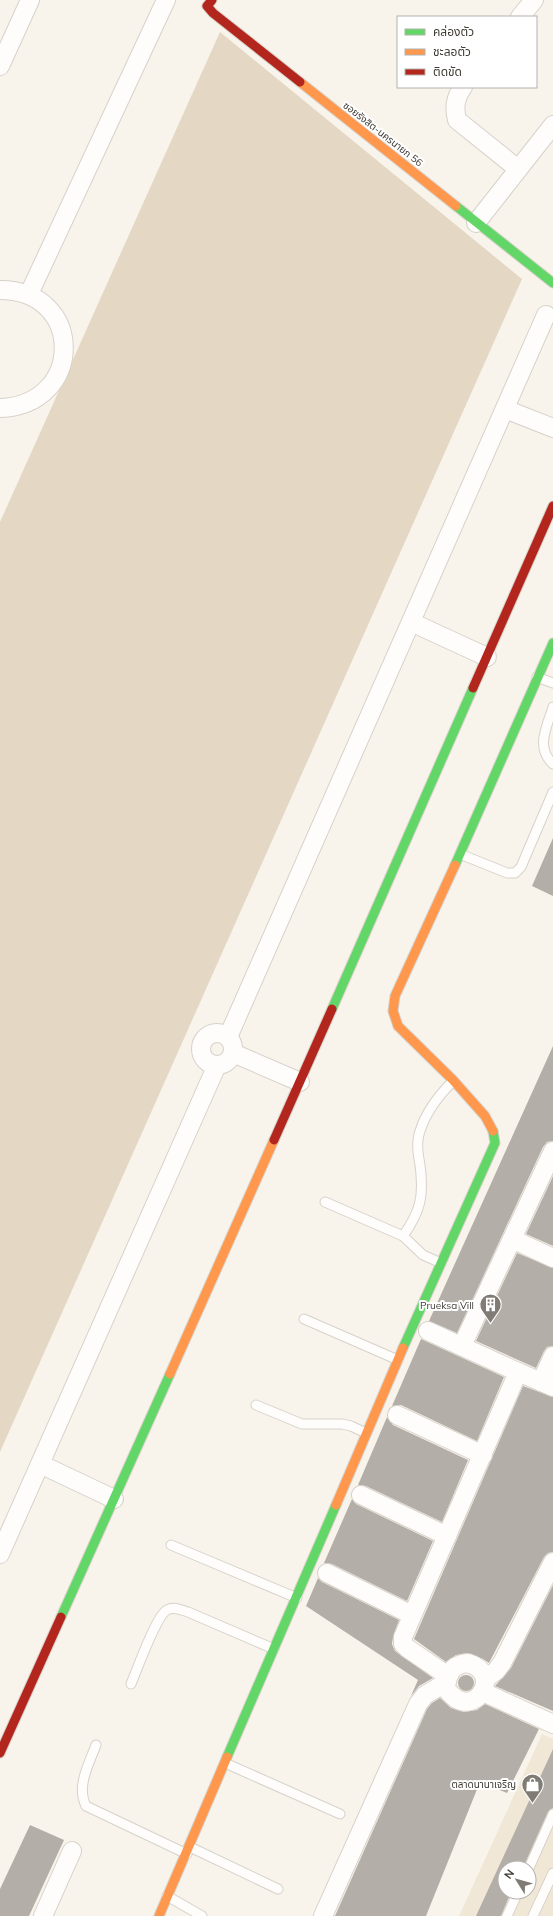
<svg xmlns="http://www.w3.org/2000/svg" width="553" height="1916" viewBox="0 0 553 1916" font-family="Mulish,'Noto Sans Thai',sans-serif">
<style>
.built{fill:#f1e7d7;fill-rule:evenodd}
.green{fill:#e4d8c4}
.building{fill:#b3afa8}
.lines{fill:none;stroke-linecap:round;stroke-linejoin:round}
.lane-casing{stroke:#d6d2ca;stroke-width:11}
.street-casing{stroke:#d6d2ca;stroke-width:20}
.fast-casing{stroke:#d6d2ca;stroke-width:11}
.slow-casing{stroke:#d6d2ca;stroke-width:11}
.jam-casing{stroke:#d6d2ca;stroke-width:11}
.lane{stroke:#fefdfc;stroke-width:9}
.street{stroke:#fefdfc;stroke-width:18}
.fast{stroke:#63d668;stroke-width:9}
.slow{stroke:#ff974d;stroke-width:9}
.jam{stroke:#b3261e;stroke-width:9}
.labels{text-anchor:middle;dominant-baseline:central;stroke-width:4;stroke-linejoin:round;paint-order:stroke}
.street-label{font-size:10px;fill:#3f3b35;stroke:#fff}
.poi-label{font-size:10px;fill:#3f3b35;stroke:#fff;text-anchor:end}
</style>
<rect width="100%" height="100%" fill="#f9f4eb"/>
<path class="built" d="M542,1734l11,5v177h-94zM505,1868h24v24h-24z"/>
<path class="green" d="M220,32l302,247 -522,1173v-930z"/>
<g class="building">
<path d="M553,838v58l-21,-10z"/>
<path d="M553,1046v95l-6,1 -4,5 -86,186 -28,-12z"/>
<path d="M553,1176v70l-27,-12z"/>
<path d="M517,1253l36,15v78l-6,1 -3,4 -8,17 -60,-27z"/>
<path d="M421,1339l83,38 -27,64 -76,-36 -9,1z"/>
<path d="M523,1386l30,11v155l-5,1 -4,4 -55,106 -6,-4 -16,-6 -11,2 -10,7 -32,-23z"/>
<path d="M387,1417l6,8 75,35 -26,62 -76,-36 -8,-1z"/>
<path d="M352,1499l4,5 77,37 -26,60 -75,-37 -8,-1z"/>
<path d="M318,1578l4,4 77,38 -6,17 -1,7 3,7 38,27 -14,8 -8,10 7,-16 -112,-74z"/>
<path d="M553,1585v126l-58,-25 16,-18z"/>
<circle cx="466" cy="1683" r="8"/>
<path d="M440,1698l11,10 13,4 13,-2 8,-6 54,25 -32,64 -27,-11 -54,134h-91l92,-207 5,-6z"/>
<path d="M553,1749v59l-5,4 -25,56h-18v24h6l-10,24h-25z"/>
<path d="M30,1825l34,15 -35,76h-29v-27z"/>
</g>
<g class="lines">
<defs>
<g id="lane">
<path d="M537,677l16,6"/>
<path d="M553,707c-6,20 -18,40 0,57"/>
<path d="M460,854l47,19h8l6,-6 32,-75"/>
<path d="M325,1202l78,34"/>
<path d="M441,1263l-18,-8 -20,-19c18,-25 21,-41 17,-71 -2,-11 -4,-23 0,-34 6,-19 19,-36 33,-50"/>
<path d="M304,1319l94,41"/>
<path d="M256,1405l46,19h40l9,2 15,7"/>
<path d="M171,1545l126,53"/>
<path d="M131,1684c6,-14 25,-68 36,-74 7,-4 14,0 21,2l86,37"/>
<path d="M96,1745c-7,19 -20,41 -10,61l101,48"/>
<path d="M225,1763l115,51"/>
<path d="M190,1847l88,42"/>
<path d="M529,1868l24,-54"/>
<path d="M167,1896l35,20"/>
<path d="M507,1916l11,-24"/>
<path d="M533,1916l20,-43"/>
</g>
<g id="street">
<path d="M520,17l14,-17"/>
<path d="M0,66l30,-66"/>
<path d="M463,87c-8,11 -9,20 -6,33l61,49"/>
<path d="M476,223l77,-98"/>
<path d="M0,290c85,0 85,115 0,118"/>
<path d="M29,294l137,-294"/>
<path d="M505,409l48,19"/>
<path d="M411,622l76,35"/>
<circle cx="217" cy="1049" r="16"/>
<path d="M228,1037l318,-722"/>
<path d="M233,1053l67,29"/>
<path d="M512,1239l41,19"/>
<path d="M428,1331l90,41 -115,265v7l4,4 41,28"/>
<path d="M462,1346l91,-195"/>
<path d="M518,1372l35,15"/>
<path d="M541,1382l12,-26"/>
<path d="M397,1415l86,40"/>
<path d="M40,1464l74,35"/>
<path d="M361,1495l86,41"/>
<path d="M0,1554l217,-489"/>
<path d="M327,1573l85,42"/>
<path d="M468,1663c34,10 10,51 -13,35 -5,-4 -9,-9 -13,-13l5,-3c2,-12 9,-18 21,-19z"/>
<path d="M485,1679l11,-8 6,-8 51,-101"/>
<path d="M483,1692l70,32"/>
<path d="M43,1916l29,-65"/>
<path d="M323,1916l95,-212 7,-9 17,-10"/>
</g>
<g id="fast">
<path d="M456,206l97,77"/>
<path d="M455,865l98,-222"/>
<path d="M332,1009l141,-321"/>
<path d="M403,1348l92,-205 -2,-12"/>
<path d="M61,1617l109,-243"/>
<path d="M227,1757l109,-252"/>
</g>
<g id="slow">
<path d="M300,82l156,124"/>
<path d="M455,865l-60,131 -2,15 5,15 55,54 32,36 8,15"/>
<path d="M170,1374l104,-234"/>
<path d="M336,1505l67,-157"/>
<path d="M159,1916l68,-159"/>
</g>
<g id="jam">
<path d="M212,0l-5,6 6,7 87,69"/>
<path d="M473,688l80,-182"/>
<path d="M274,1140l58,-131"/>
<path d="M0,1753l61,-136"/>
</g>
</defs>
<use href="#lane" class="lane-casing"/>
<use href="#street" class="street-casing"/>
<use href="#fast" class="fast-casing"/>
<use href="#slow" class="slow-casing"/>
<use href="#jam" class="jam-casing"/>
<use href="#lane" class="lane"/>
<use href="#street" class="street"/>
<use href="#fast" class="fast"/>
<use href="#slow" class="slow"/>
<use href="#jam" class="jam"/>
</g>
<defs>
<symbol id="building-pin" viewBox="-11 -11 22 30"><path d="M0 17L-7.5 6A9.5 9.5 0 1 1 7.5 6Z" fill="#807c75" stroke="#fff"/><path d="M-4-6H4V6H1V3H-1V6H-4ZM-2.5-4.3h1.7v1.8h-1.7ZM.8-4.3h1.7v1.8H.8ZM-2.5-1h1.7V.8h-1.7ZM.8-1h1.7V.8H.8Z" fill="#fff"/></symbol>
<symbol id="shop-pin" viewBox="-11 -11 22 30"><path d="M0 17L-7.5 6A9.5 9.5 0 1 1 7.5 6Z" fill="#807c75" stroke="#fff"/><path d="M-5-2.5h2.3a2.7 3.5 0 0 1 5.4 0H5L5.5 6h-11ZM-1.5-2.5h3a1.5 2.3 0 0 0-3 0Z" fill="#fff"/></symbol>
</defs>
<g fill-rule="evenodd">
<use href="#building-pin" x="478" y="1292" width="25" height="34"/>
<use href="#shop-pin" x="520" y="1772" width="25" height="34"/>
</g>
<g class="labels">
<g class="street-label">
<text transform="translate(383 134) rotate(38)">ซอยรังสิต-นครนายก 56</text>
</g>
<g class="poi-label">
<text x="474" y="1305">Prueksa Vill</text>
<text x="516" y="1784">ตลาดนานาเจริญ</text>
</g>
</g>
<rect x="397" y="16" width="140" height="72" fill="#ffffff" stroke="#b2b1ae"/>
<rect x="405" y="29" width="20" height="6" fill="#63d668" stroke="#b2b1ae"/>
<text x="433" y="36" font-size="12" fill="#3f3b35">คล่องตัว</text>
<rect x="405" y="49" width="20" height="6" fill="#ff974d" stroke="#b2b1ae"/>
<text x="433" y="56" font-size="12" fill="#3f3b35">ชะลอตัว</text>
<rect x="405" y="69" width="20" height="6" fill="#b3261e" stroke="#b2b1ae"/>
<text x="433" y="76" font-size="12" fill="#3f3b35">ติดขัด</text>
<g transform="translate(517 1880) rotate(307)"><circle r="19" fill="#ffffff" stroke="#b2b1ae"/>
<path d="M0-3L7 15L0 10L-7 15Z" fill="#807c75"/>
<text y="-6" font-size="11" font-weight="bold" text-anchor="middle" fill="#3f3b35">N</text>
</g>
</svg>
